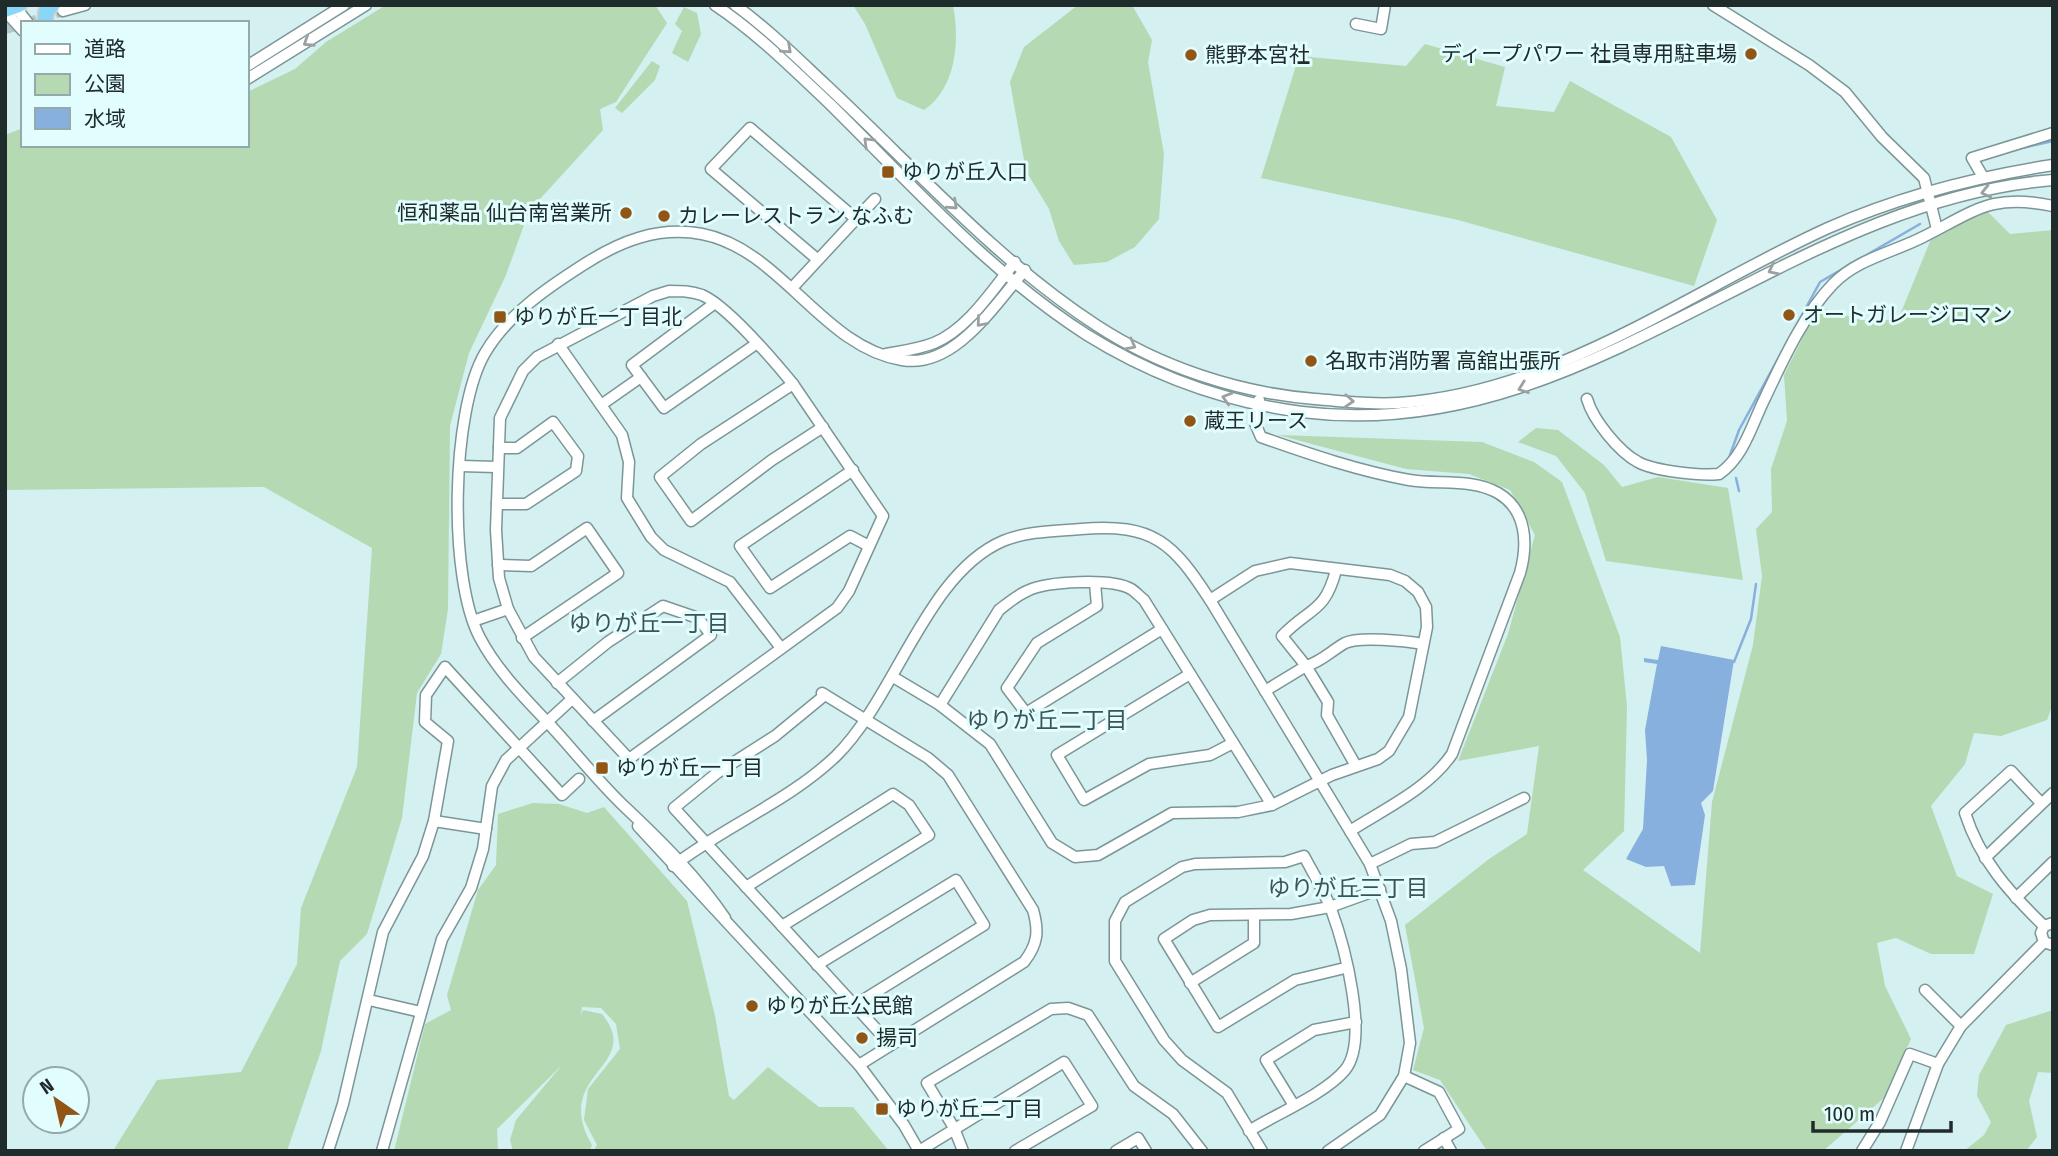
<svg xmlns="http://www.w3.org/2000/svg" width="2058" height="1156" viewBox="0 0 2058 1156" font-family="'Fira Sans Condensed','Noto Sans JP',sans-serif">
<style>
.green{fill:#b5d9b3}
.water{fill:#88b0df}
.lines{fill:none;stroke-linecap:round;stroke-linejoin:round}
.stream{stroke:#88b0df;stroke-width:2.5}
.minor-tunnel{stroke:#b0c9c9;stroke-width:10;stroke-dasharray:10 5;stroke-linecap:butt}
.minor-casing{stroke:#7c9697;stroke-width:13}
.highway-casing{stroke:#ced0d0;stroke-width:18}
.minor{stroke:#fff;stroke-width:10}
.highway{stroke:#89d7f6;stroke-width:14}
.oneway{stroke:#9ba0a0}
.poi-dot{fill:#915516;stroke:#e1fdfe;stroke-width:2.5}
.labels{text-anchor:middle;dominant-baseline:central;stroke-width:6;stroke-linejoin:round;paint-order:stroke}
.poi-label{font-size:21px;fill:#202b2b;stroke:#e1fdfe;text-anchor:start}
.neighbourhood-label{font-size:23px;fill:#3c5455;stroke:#e1fdfe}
</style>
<rect width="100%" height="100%" fill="#d4f0f0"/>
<g class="green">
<path d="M386,5h269l12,18 -51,79 -16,7 3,21 -74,81 -23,64 -37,78 -19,73 -2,183 -7,45 -24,39 -15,125 -35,116 -27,27 -19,90 -34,100h-174l44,-71 84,-8 56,-108 4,-56 56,-141 15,-219 -108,-61 -259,3v-355l18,-7v17h224v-53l48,-23 31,-27z"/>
<path d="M853,5h100c7,36 3,84 -29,105l-27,-12 -32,-74z"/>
<path d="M1078,5h54l20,35 -4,22 16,92 -5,65 -24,28 -28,15 -33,3 -15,-24 -10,-32 -23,-38 -16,-89 14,-35z"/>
<path d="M684,7l13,6 4,21 -13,28 -16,-9 10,-22 -7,-7z"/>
<path d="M1425,44l80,23 -9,39 58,6 16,-31 101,56 46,83 -23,66 -236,-66 -197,-42 38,-122 107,10z"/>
<path d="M652,61l8,5 -5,14 -33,33 -7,-5z"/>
<path d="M1987,211l23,23 43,-4v474l-6,16 -46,16 -27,-3 -9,31 -34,42 26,70 36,18 -19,60h-43l-35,-16 -19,5 8,43 26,53 -26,58 -62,54h-336l-47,-71 -27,-10 11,-42 -19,-103 84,-66 38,-25 12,-88 -81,15 50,-127 27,-99 -25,-45 -41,-16 -63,-5 -128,-34 204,7 52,20 28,20 58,155 7,69 -3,125 -41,39 117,83 12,-151 41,-157 9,-69 -6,-47 16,-17 -1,-43 16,-48 -3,-46 26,-52 15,-14 36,11h37l33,-81z"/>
<path d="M1536,428l22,2 46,35 18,22 36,-10 70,11 15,92 -137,-19 -21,-68 -29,-37 -38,-14z"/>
<path d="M533,803l26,1 28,9 17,-6 83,94 28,115 14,80 5,4 34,-33 51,40h34l36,44h-296l4,-6 -13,-25 4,-31 32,-40 -4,-25 -15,-16 -19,-1 -1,9 2,-6 19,4c43,53 -52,59 -10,131l-2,6h-77l-3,-11 6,-20 46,-55 -65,64 1,22h-104l31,-127 26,-14 -4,-15 31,-105 18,-25 2,-51z"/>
<path d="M2053,1010v63l-15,-1 -9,29 8,36 -11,14h-62l20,-16 7,-13 -14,-26 2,-21 27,-50z"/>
</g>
<path class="water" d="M1661,646l73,14 -21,131 -12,12 4,12 -10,70 -24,1 -7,-20 -18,1 -20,-8 17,-30 4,-69 -2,-30 12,-66 -13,-2v-4l14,2z"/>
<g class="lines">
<g class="stream">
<path d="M2017,149l36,-8"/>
<path d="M1730,455l9,-25 81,-148 100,-58"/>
<path d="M1736,478l3,13"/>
<path d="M1734,662l17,-43 5,-35"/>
</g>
<g class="minor-tunnel">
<path d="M27,23l36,-12"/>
<path d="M5,29l18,-5"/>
</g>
<defs>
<g id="minor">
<path d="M14,5l14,18"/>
<path d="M715,5c42,28 79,65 116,100 81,80 159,168 256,230 66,41 138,67 215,77 283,35 478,-210 751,-232"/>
<path d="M735,5c33,24 61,52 91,80 87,81 170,175 270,240 64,42 143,68 219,74 27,2 56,6 83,4 158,-10 291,-112 430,-175 72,-32 147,-51 225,-63"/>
<path d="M1713,5l96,60 36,27 37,45 42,41 13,51"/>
<path d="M5,11l18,20"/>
<path d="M63,11l22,-6"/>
<path d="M1356,24l25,5 4,-24"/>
<path d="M247,66l97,-61"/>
<path d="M247,79l119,-74"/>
<path d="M1983,177l-11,-19 81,-25"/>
<path d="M856,219l19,-20"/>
<path d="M792,288l64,-69 -106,-91 -39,41 106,90"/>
<path d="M669,291c12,0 22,0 33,4 25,11 72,66 91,89l90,132 -34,75 -12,17 -208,151 -95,-102 -26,-48 -9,-31 -3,-48 4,-112 23,-47 14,-14 116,-61z"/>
<path d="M715,303l-83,62 32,43 92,-64"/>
<path d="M558,344l64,91 7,27 -2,36 24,39 13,13 66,32 51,66"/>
<path d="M886,354c16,-3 33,-5 48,-11 34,-14 59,-54 81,-81"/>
<path d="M793,384l-92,60 -41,33 31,44 81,-61 51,-33"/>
<path d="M1587,399c6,21 32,53 51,63 16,9 62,14 81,12 25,-17 33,-50 46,-76 18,-38 39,-84 68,-114 24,-25 61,-32 90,-47 52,-26 68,-44 130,-31"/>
<path d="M1259,400l-4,23 6,14c48,17 98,34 148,43 29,5 63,-2 89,13 29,17 30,51 22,80l-68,181c-24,35 -66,54 -102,77"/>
<path d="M601,405l40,-28"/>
<path d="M461,466l36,1"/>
<path d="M853,470l-113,76 30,42 80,-52 19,10"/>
<path d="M497,504h29l50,-33 2,-15 -25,-34 -36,26h-18"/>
<path d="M498,565l33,1 56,-38 31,45 -96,65"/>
<path d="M1095,583l2,23 -60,37 -30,45 19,25 136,-84"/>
<path d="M473,621l35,-12"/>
<path d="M1190,674l-133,81 27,45 65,-36 61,-9 23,-12"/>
<path d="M893,677l47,28 50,39 62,99 23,14 23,-2 74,-42 66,-1 34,-7 60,-30 46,-16 11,-8 20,-34 18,-90 -1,-20 -8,-15 -13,-11 -15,-6 -100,-12 -35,8 -45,29"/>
<path d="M557,683l51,-41 55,-36 35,12 13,17 -118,86"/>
<path d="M1265,691l41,-25 -24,-30c28,-29 43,-23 54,-66"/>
<path d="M822,693l106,65 20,17 85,135c6,21 5,34 -9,52l-165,103"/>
<path d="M825,695l-50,41 -58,37 -43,35 215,235"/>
<path d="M940,705l59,-95c9,-7 17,-14 28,-19 20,-10 85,-13 104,-2 5,3 9,8 13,11l128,205"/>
<path d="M1356,766l-29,-51 1,-13 -22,-36c15,-4 25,-15 39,-23 14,-7 61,-2 78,1"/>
<path d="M2041,803l-30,-32 -46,42c15,47 44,79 79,113"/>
<path d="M434,821l52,8"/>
<path d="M638,826l221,239 45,60 15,26"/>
<path d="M1985,858l68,-65"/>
<path d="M1370,864l41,-20 24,-2 89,-44"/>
<path d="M673,866c52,-40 116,-65 163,-110 60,-59 90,-182 167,-215 24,-10 52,-10 78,-12 73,-6 92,14 129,71l160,264 21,57 10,48 9,74 -6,33 -24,39 -52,36"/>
<path d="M746,887l147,-93 16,11 20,30 -147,91"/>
<path d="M2016,898l37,-36"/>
<path d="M725,918c-28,-41 -62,-75 -98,-109 -27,-25 -51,-56 -76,-83 -26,-28 -53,-54 -71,-88 -32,-60 -29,-227 5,-285 22,-38 62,-65 98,-88 37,-24 75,-39 119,-31 79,15 120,113 200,126 53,9 93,-56 123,-90"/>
<path d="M2053,923l-9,3 -3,7 3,9 9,3"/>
<path d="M817,965l139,-85 28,45 -129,80"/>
<path d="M1345,968l-50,12 -77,47 -54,-88 29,-19 17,-5 81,-1 39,-7 50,-18"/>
<path d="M1190,983l64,-40v-28"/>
<path d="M1925,990l36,36"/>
<path d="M369,1000l52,12"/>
<path d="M1404,1076l35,16 20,37 -35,22"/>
<path d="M1293,1104l-27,-44 48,-30 42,-8"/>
<path d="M1249,1131c27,-17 76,-37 96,-61 25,-30 -1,-126 -14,-161 -7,-18 -18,-36 -27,-53l-19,6 -90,2 -13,3 -57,35 -10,19v40l49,79 18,20 45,33 35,58"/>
<path d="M1444,1138l7,13"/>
<path d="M328,1151l15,-47 40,-172 40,-76 11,-35 14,-80 -23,-19 1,-27 19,-28 117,128 17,-16"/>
<path d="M382,1151l60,-212 29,-51 12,-39 9,-63 14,-26 66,-61"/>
<path d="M919,1151l145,-89 28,44 -77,45"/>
<path d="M963,1151l-9,-23 -27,-45 124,-74 17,-1 20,7 46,71 39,28 29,37"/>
<path d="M1116,1151l22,-13 8,13"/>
<path d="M1862,1151l18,-29 30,-68 28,10"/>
<path d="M1906,1151l32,-87 23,-38 83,-84"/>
</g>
<g id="highway">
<path d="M5,10l14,-5"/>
<path d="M45,23l1,-11 6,-7"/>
</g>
</defs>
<use href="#minor" class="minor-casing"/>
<use href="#highway" class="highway-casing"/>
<use href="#minor" class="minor"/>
<use href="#highway" class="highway"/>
</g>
<defs><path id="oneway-chevron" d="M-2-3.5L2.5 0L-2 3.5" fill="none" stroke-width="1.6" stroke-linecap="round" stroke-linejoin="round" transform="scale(1.75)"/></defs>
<g class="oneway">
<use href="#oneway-chevron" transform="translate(308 42) rotate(147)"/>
<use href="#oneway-chevron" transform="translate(787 49) rotate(42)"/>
<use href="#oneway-chevron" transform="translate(868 142) rotate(-136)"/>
<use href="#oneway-chevron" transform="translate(1986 192) rotate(167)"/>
<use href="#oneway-chevron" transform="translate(953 205) rotate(43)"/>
<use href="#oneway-chevron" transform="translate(1773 270) rotate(154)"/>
<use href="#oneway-chevron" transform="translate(981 322) rotate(130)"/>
<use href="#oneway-chevron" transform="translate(1131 345) rotate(28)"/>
<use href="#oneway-chevron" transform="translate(1523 388) rotate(160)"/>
<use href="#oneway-chevron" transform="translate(1227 398) rotate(-164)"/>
<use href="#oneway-chevron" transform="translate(1349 401) rotate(3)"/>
</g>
<g class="poi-dot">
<circle cx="1751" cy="54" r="7"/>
<circle cx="1191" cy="55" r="7"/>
<rect x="881" y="165" width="14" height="14" rx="3.5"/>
<circle cx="626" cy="213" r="7"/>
<circle cx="664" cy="216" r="7"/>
<circle cx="1789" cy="315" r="7"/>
<rect x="493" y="310" width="14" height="14" rx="3.5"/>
<circle cx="1311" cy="361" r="7"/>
<circle cx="1190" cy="421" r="7"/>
<rect x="595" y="761" width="14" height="14" rx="3.5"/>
<circle cx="752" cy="1006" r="7"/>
<circle cx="862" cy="1038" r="7"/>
<rect x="875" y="1102" width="14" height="14" rx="3.5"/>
</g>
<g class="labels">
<g class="poi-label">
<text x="1737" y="54" text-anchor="end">ディープパワー 社員専用駐車場</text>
<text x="1205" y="55">熊野本宮社</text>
<text x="902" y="172">ゆりが丘入口</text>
<text x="612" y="213" text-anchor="end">恒和薬品 仙台南営業所</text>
<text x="678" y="216">カレーレストラン なふむ</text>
<text x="1803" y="315">オートガレージロマン</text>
<text x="514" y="317">ゆりが丘一丁目北</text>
<text x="1325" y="361">名取市消防署 高舘出張所</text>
<text x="1204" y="421">蔵王リース</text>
<text x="616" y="768">ゆりが丘一丁目</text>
<text x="766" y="1006">ゆりが丘公民館</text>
<text x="876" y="1038">揚司</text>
<text x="896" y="1109">ゆりが丘二丁目</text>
</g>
<g class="neighbourhood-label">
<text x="649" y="623">ゆりが丘一丁目</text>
<text x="1047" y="720">ゆりが丘二丁目</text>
<text x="1348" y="888">ゆりが丘三丁目</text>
</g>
</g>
<rect width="2058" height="1156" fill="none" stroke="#202b2b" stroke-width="14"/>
<rect x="21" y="21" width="228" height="126" fill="#e1fdfe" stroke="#94a9aa" stroke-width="2"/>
<rect x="35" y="44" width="35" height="10" fill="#ffffff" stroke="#94a9aa" stroke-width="2"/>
<text x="84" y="56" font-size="21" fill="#202b2b">道路</text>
<rect x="35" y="74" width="35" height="21" fill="#b5d9b3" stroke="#94a9aa" stroke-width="2"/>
<text x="84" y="91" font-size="21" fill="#202b2b">公園</text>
<rect x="35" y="108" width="35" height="21" fill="#88b0df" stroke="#94a9aa" stroke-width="2"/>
<text x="84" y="126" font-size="21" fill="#202b2b">水域</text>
<g transform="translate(56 1100) rotate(326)"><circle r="33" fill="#e1fdfe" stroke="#94a9aa" stroke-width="2"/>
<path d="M0-5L12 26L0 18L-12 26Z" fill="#915516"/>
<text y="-10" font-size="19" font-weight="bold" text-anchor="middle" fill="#202b2b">N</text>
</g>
<path d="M1813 1121v10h138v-10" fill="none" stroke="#202b2b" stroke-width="3.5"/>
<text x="1824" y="1121" font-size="21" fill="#202b2b" stroke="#e1fdfe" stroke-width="5" paint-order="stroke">100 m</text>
</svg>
